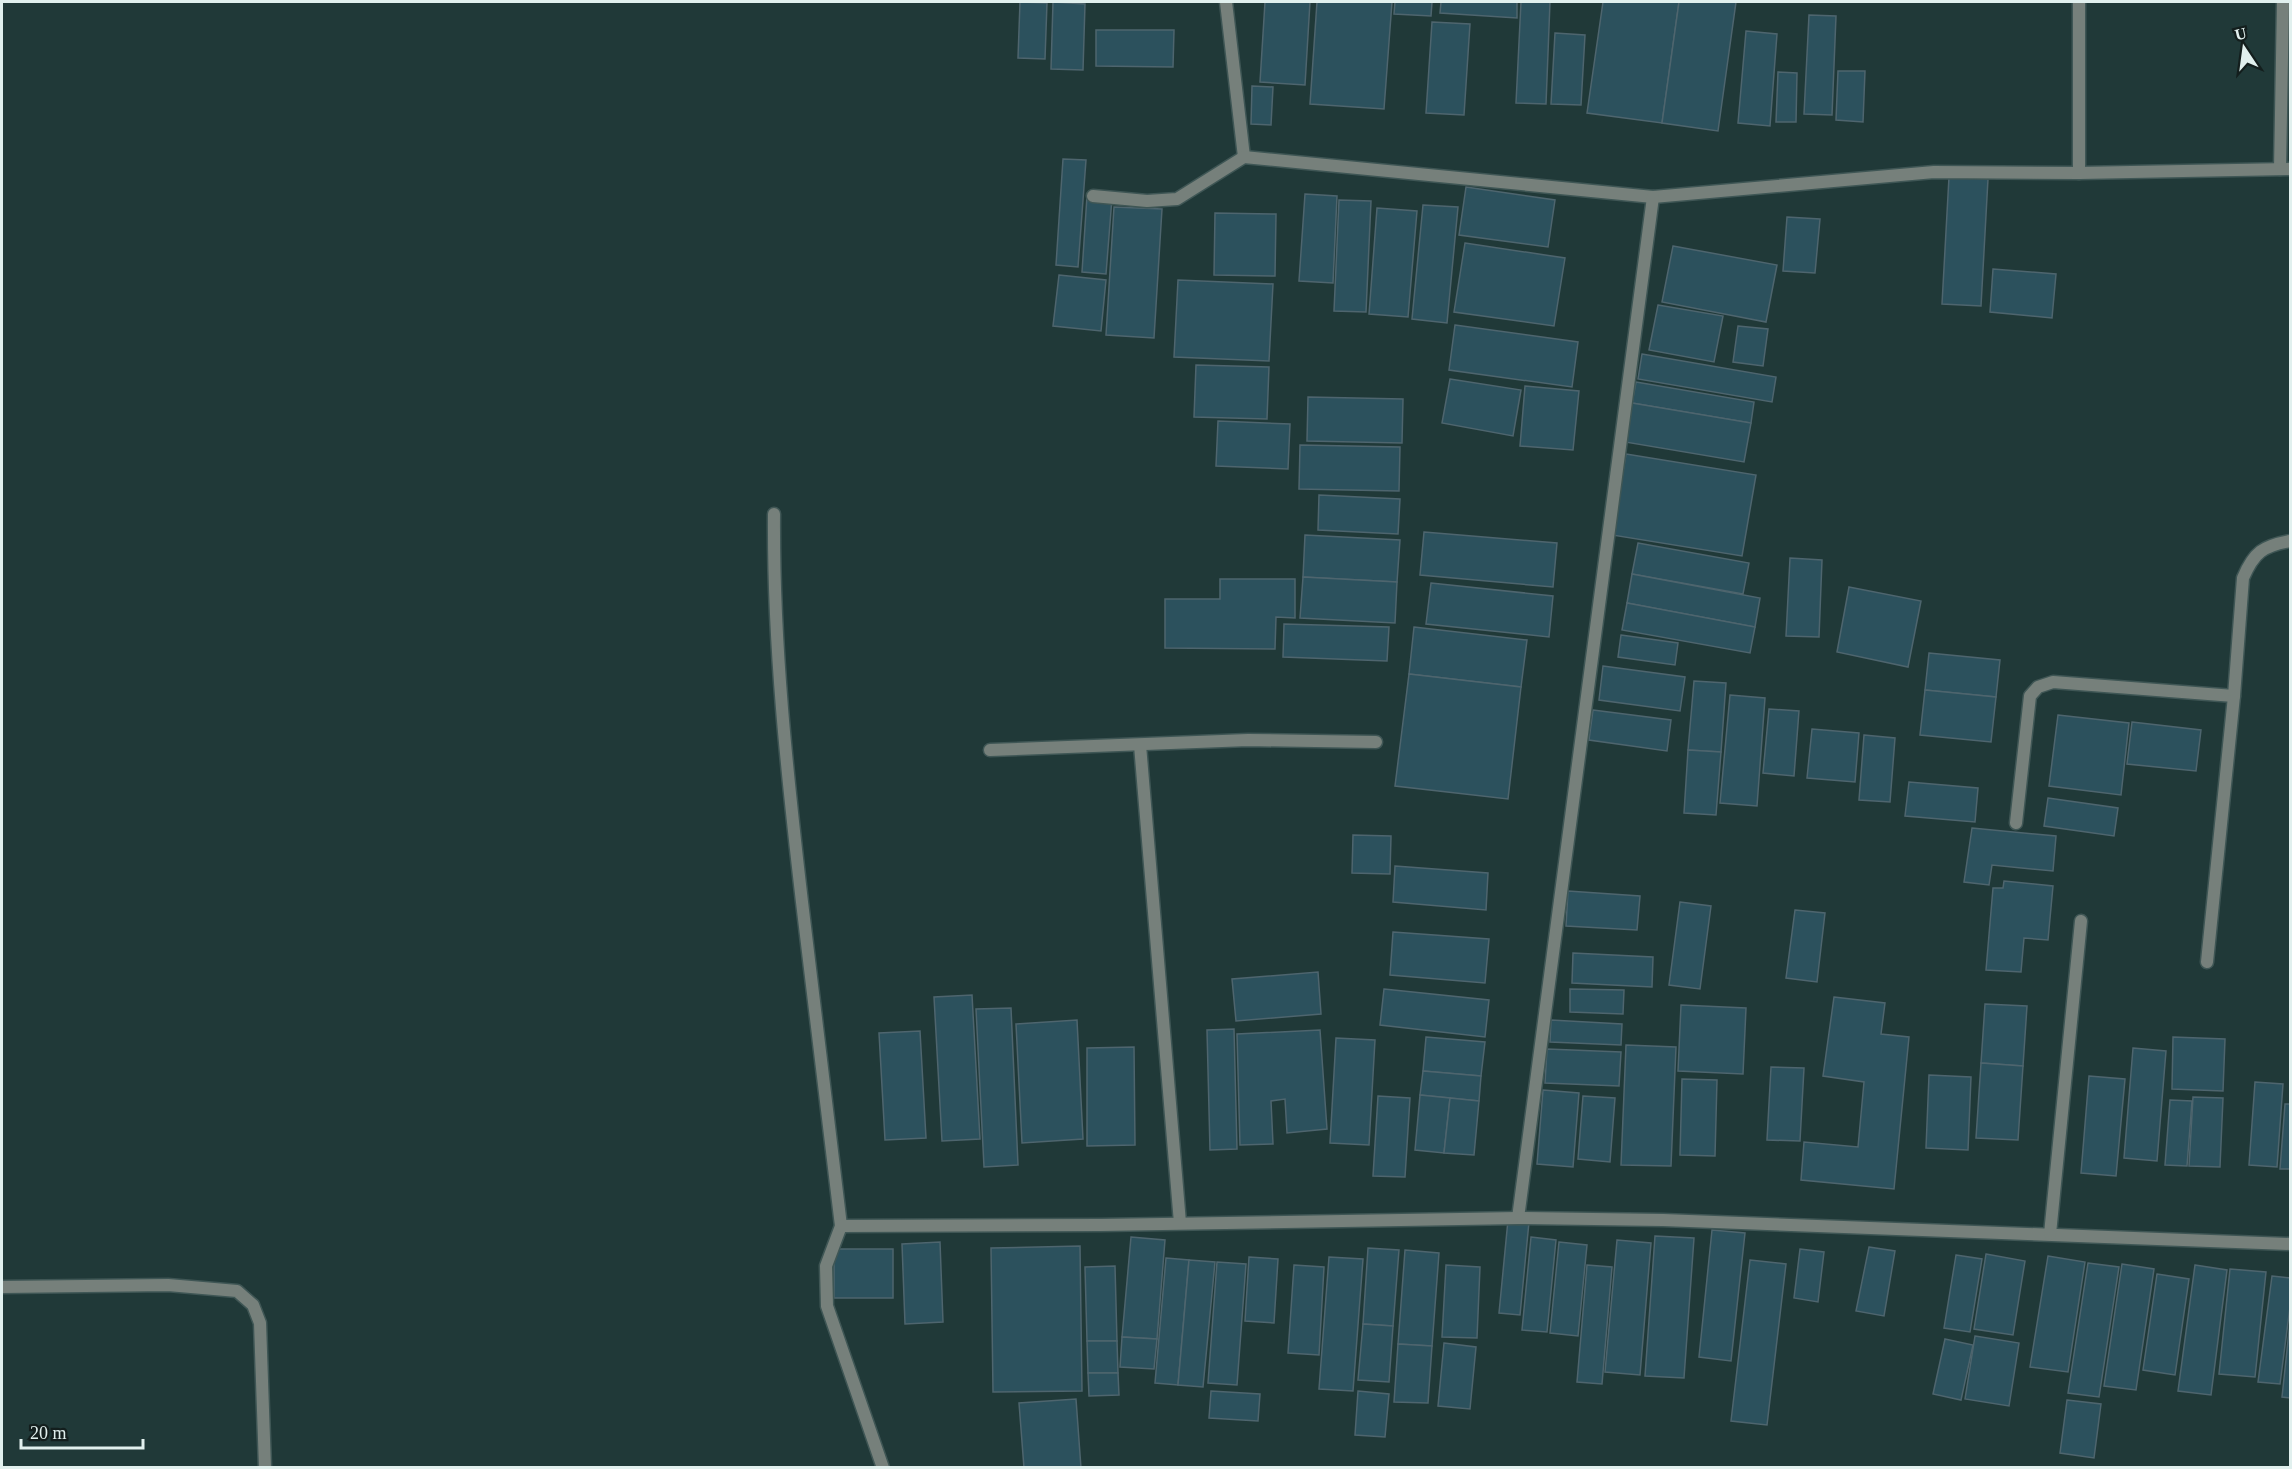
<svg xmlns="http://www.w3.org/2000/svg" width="2292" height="1469" viewBox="0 0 2292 1469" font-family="Georgia,serif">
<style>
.building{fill:#2c515d;stroke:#4e656e;stroke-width:1.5}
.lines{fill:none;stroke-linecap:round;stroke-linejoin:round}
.street-casing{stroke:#3f5655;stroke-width:15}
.street{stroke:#76807b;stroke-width:12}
</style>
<rect width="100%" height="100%" fill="#203938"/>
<g class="building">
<path d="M1020,2l27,1 -2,56 -27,-1z"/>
<path d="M1053,2l32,2 -2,66 -32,-1z"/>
<path d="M1265,2h45l-5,83 -45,-3z"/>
<path d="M1317,2h75l-8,107 -74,-5z"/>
<path d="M1395,2h37l-1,14 -37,-2z"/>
<path d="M1441,2h76v16l-77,-5z"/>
<path d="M1521,2h29l-4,102 -30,-1z"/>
<path d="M1603,2h76l-17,121 -75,-10z"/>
<path d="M1679,2h57l-18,129 -56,-8z"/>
<path d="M1809,15l27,1 -4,99 -28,-1z"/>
<path d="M1432,22l38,2 -6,91 -38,-2z"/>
<path d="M1096,30h78l-1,37 -77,-1z"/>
<path d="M1746,31l31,3 -7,92 -32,-3z"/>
<path d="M1555,33l30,2 -4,70 -30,-1z"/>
<path d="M1838,71h27l-2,51 -27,-2z"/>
<path d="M1778,72l19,1 -1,49h-20z"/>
<path d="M1252,86l21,1 -2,38 -20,-1z"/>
<path d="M1063,159l23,1 -8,107 -22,-2z"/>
<path d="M1949,177l39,2 -7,127 -39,-2z"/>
<path d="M1466,187l89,13 -7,47 -89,-12z"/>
<path d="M1305,194l32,2 -4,87 -34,-2z"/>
<path d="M1087,196l25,2 -6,76 -24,-2z"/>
<path d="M1339,200l32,1 -5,111 -32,-1z"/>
<path d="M1423,205l35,2 -11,116 -35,-4z"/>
<path d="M1114,207l48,2 -8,129 -48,-3z"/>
<path d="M1377,208l40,3 -9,106 -39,-3z"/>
<path d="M1215,213l61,1 -1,62 -61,-1z"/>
<path d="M1787,217l33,2 -5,54 -32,-2z"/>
<path d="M1465,243l100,15 -11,68 -100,-14z"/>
<path d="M1673,246l104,19 -11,57 -104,-20z"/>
<path d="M1993,269l63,5 -4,44 -62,-6z"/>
<path d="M1059,275l47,5 -5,51 -48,-5z"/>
<path d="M1178,280l95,4 -4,77 -95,-4z"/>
<path d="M1658,305l65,11 -9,46 -65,-12z"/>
<path d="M1455,325l123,17 -6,45 -123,-17z"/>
<path d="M1738,326l30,3 -5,37 -30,-4z"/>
<path d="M1642,354l134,23 -4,25 -134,-23z"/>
<path d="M1196,365l73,2 -2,52 -73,-2z"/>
<path d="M1450,379l71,11 -8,46 -71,-13z"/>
<path d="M1636,382l118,20 -3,21 -119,-20z"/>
<path d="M1525,386l54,5 -6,59 -53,-4z"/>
<path d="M1308,397l95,2 -1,44 -95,-2z"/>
<path d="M1632,403l119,20 -7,39 -119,-20z"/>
<path d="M1218,421l72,3 -2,45 -72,-3z"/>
<path d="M1300,445l100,2 -1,44 -100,-2z"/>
<path d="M1626,454l130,21 -14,81 -130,-21z"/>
<path d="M1319,495l81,4 -2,35 -80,-4z"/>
<path d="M1424,532l133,11 -4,44 -133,-12z"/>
<path d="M1305,535l95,5 -3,42 -94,-5z"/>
<path d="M1638,543l111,20 -6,31 -111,-20z"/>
<path d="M1790,558l32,2 -3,77 -33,-1z"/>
<path d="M1632,574l128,24 -5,29 -128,-24z"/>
<path d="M1303,577l94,5 -2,41 -95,-5z"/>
<path d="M1220,579h75v39l-19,-1 -1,32 -110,-1v-49h55z"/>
<path d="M1431,583l122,13 -4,41 -123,-13z"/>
<path d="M1849,587l72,14 -13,66 -71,-15z"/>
<path d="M1627,603l128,24 -5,26 -128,-23z"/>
<path d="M1284,624l105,3 -2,34 -104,-4z"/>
<path d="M1414,627l113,13 -6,47 -112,-13z"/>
<path d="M1621,635l57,8 -3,22 -57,-8z"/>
<path d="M1929,653l71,7 -4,37 -71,-7z"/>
<path d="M1603,666l82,11 -5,34 -81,-11z"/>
<path d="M1409,674l112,13 -13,112 -113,-13z"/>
<path d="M1694,681l32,2 -5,69 -33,-2z"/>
<path d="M1925,690l71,7 -5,45 -71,-7z"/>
<path d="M1730,695l35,3 -8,108 -37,-3z"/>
<path d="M1769,709l30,2 -5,65 -31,-3z"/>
<path d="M1593,710l78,10 -4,31 -78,-11z"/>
<path d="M2058,715l71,8 -8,72 -72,-9z"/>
<path d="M2132,722l69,8 -5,41 -69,-7z"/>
<path d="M1812,729l47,4 -4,49 -48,-4z"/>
<path d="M1864,735l31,3 -5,64 -31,-2z"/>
<path d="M1688,750l33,2 -5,63 -32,-2z"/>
<path d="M1909,782l69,6 -3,34 -70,-6z"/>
<path d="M2048,798l70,10 -4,28 -70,-10z"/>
<path d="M1972,828l84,8 -3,35 -61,-6 -3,20 -25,-3z"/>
<path d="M1353,835l38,1 -1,38 -38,-1z"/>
<path d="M1395,866l93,7 -2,37 -93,-8z"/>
<path d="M2004,881l49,5 -5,54 -24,-2 -3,34 -35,-2 7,-82h10z"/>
<path d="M1568,891l72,5 -3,34 -71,-4z"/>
<path d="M1680,902l31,4 -11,83 -31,-4z"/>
<path d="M1795,910l30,3 -8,69 -31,-4z"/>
<path d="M1393,932l96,7 -4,44 -95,-8z"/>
<path d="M1573,953l80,4 -1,30 -80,-4z"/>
<path d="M1318,972l3,42 -85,7 -4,-42z"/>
<path d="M1384,989l105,11 -4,37 -105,-12z"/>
<path d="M1570,989l54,1 -1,24 -53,-2z"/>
<path d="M972,995l8,144 -38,2 -8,-144z"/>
<path d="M1834,997l51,6 -4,31 28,3 -15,152 -93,-9 3,-38 54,5 6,-65 -41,-6z"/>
<path d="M1985,1004l42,2 -4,60 -42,-3z"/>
<path d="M1681,1005l65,3 -3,66 -65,-3z"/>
<path d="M1011,1008l7,157 -34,2 -8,-158z"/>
<path d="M1077,1020l6,119 -61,4 -6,-119z"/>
<path d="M1551,1020l71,4 -1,21 -71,-3z"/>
<path d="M1234,1029l3,120 -27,1 -3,-120z"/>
<path d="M1320,1030l7,99 -40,4 -2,-34 -14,2 2,43 -33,1 -3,-111z"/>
<path d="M920,1031l6,107 -41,2 -6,-107z"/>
<path d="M1426,1037l59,5 -4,34 -58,-5z"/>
<path d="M2173,1037l52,2 -2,52 -51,-2z"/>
<path d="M1336,1038l39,2 -6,105 -39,-2z"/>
<path d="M1626,1045l50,2 -5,119 -50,-1z"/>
<path d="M1134,1047l1,98 -48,1v-98z"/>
<path d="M2133,1048l33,3 -9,110 -33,-3z"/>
<path d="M1547,1049l74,3 -2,34 -74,-3z"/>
<path d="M1981,1063l42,3 -5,74 -42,-2z"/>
<path d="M1771,1067l33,1 -4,73 -33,-1z"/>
<path d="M1423,1071l58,5 -2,25 -59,-6z"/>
<path d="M1929,1075l42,2 -3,73 -42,-2z"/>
<path d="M2089,1076l36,3 -9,97 -35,-3z"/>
<path d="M1682,1079l35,1 -2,76 -35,-1z"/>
<path d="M2255,1082l28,2 -6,83 -28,-2z"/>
<path d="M1543,1090l36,3 -6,74 -36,-3z"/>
<path d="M1420,1095l30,3 -6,55 -29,-3z"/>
<path d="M1378,1096l32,2 -5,79 -32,-1z"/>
<path d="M1583,1096l32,2 -5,64 -32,-3z"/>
<path d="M2193,1097l30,1 -3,69 -31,-1z"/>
<path d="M1450,1098l29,3 -5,54 -30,-2z"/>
<path d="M2170,1100l22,1 -5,65 -22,-1z"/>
<path d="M2285,1104h5v65h-10z"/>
<path d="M1508,1220l21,2 -9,93 -21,-2z"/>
<path d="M1712,1230l33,3 -14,128 -32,-4z"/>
<path d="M1655,1236l39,2 -10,140 -39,-2z"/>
<path d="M1131,1237l34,3 -8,99 -35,-2z"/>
<path d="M1531,1237l25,3 -9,92 -25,-2z"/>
<path d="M1617,1240l34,3 -11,132 -35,-3z"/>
<path d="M940,1242l3,80 -38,2 -3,-80z"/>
<path d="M1559,1242l28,3 -9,91 -28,-3z"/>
<path d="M1080,1246l2,145 -89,1 -2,-144z"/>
<path d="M1869,1247l26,4 -11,65 -28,-5z"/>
<path d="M1368,1248l31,2 -6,76 -30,-2z"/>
<rect x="834" y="1249" width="59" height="49"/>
<path d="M1800,1249l24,3 -6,50 -24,-4z"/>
<path d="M1405,1250l34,3 -7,93 -34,-2z"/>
<path d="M1986,1254l39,7 -12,74 -39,-6z"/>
<path d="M1956,1255l26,4 -12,73 -26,-4z"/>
<path d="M2048,1256l37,6 -17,110 -38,-5z"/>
<path d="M1249,1257l29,2 -4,64 -29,-2z"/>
<path d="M1329,1257l34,2 -10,132 -34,-2z"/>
<path d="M1166,1258l23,2 -11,125 -23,-2z"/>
<path d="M1189,1260l26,2 -12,125 -25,-2z"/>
<path d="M1750,1260l36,4 -19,161 -36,-4z"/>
<path d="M1217,1262l29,2 -9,121 -29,-2z"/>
<path d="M2088,1263l31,4 -20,130 -31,-4z"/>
<path d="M2122,1264l32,5 -18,121 -32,-4z"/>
<path d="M1294,1265l30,2 -5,88 -31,-2z"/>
<path d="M1446,1265l34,2 -3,71 -35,-1z"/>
<path d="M1587,1265l25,2 -10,117 -25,-2z"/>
<path d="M2195,1265l32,5 -16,125 -33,-4z"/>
<path d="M1115,1266l2,75h-30l-2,-74z"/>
<path d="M2230,1269l36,3 -11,105 -36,-3z"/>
<path d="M2157,1274l32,5 -14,96 -32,-5z"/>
<path d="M2272,1276l18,2v29l-10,77 -22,-2z"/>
<path d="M2290,1322v76l-8,-1z"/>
<path d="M1363,1324l30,2 -4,56 -31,-2z"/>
<path d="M1975,1336l44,7 -10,63 -44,-7z"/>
<path d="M1122,1337l35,2 -3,30 -34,-2z"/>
<path d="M1945,1339l28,6 -12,55 -28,-6z"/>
<path d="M1087,1341h30l1,32h-30z"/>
<path d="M1444,1343l32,4 -6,62 -32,-3z"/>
<path d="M1398,1344l34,2 -4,57 -34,-1z"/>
<path d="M1088,1373h30l1,22 -30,1z"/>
<path d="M1211,1391l49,3 -2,27 -49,-3z"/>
<path d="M1358,1391l31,3 -4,43 -30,-2z"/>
<path d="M1076,1399l5,69h-57l-5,-65z"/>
<path d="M2067,1400l34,4 -7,54 -34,-5z"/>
</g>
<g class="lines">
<defs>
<g id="street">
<path d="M1226,2l18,155"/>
<path d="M2280,169l3,-167"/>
<path d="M2079,173v-171"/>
<path d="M1093,196l54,5 30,-2 67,-42 409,40 281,-25 145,1 211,-4"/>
<path d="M774,514c-1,130 13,259 28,388 13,108 26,216 39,324l-15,40 1,40 56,162"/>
<path d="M1140,745l40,478"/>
<path d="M990,750l258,-10 128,2"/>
<path d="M2016,823l14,-127 8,-9 15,-5 181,14"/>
<path d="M2207,962l27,-266 9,-118c11,-26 20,-32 47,-37"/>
<path d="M1518,1218l135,-1021"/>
<path d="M841,1226l260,-1 417,-7 145,2 627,24"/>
<path d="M2050,1234l31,-313"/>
<path d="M2,1287l166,-2 69,6 16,14 7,18 5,145"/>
</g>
</defs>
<use href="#street" class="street-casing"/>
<use href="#street" class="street"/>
</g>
<rect width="2292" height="1469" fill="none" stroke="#e1f0ee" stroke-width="6"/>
<g transform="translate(2244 48) rotate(347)" stroke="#131e1d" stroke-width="4.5" paint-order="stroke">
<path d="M0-4.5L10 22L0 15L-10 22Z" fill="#e1f0ee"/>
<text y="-9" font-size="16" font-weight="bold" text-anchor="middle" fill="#e1f0ee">U</text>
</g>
<path d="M21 1439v9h122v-9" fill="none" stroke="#e1f0ee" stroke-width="3"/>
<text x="30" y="1439" font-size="18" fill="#e1f0ee" stroke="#131e1d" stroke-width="4.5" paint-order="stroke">20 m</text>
</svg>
